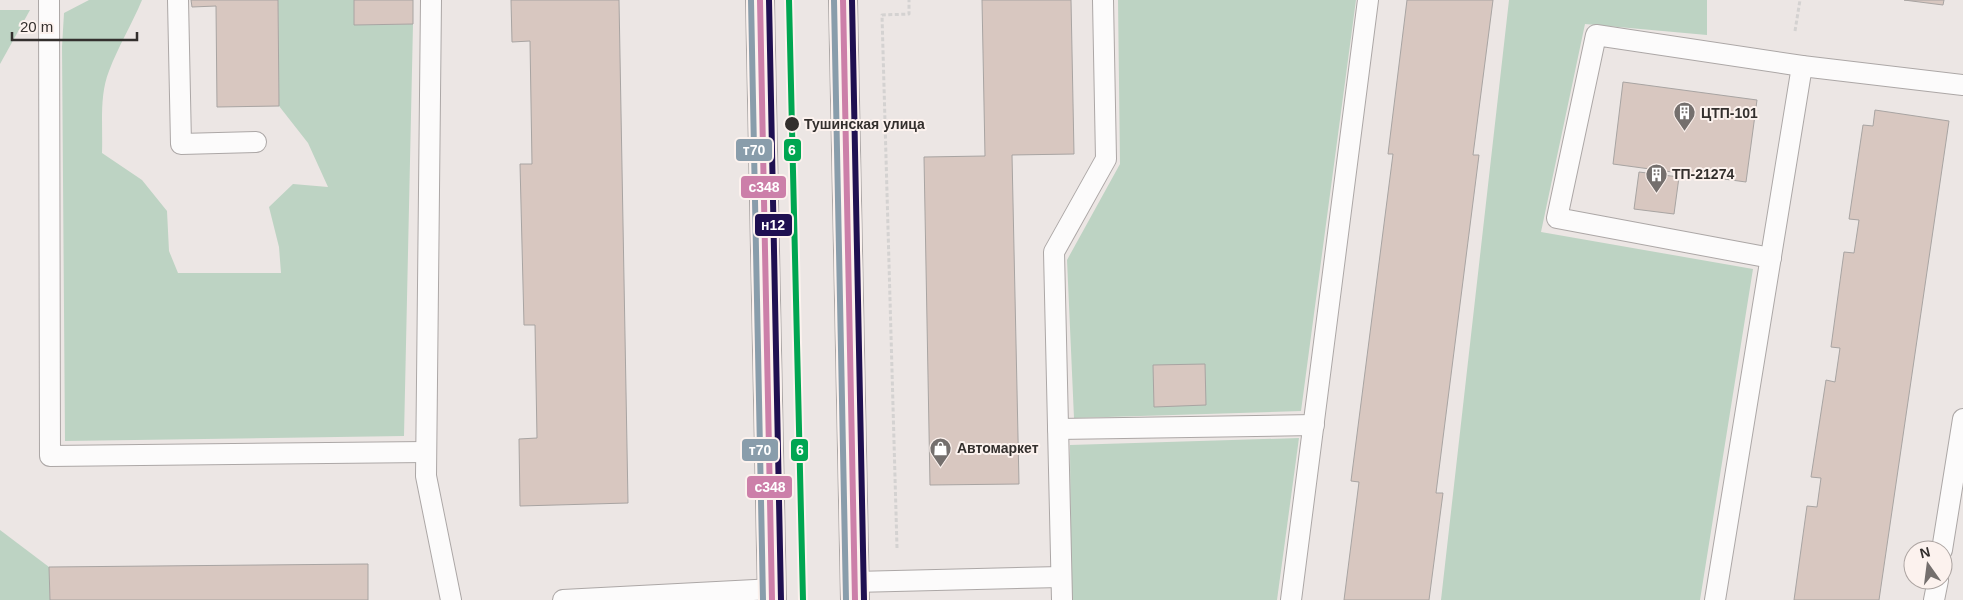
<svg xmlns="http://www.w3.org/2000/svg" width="1963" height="600" viewBox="0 0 1963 600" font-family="Helvetica,sans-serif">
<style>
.green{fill:#bdd3c3}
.building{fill:#d8c7c0;stroke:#a8a4a2}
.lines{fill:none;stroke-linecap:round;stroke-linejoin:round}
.lane-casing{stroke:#aca7a6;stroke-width:22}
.secondary-casing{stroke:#aca7a6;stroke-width:30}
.path{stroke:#d4d2d1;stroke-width:3;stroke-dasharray:4 2.5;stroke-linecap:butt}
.lane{stroke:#fcfbfb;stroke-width:20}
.secondary{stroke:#fcfbfb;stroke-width:28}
.bus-1-casing{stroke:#fcf2ee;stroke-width:10}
.bus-2-casing{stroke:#fcf2ee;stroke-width:10}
.bus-3-casing{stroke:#fcf2ee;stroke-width:10}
.bus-1{stroke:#cc7fa9;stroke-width:6}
.bus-2{stroke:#899dab;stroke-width:6}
.bus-3{stroke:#1f1051;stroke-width:6}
.tram-1-casing{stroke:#fcf2ee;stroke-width:10}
.tram-1{stroke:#00a651;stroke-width:6}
.stop-dot{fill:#332f2d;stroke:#fcf2ee;stroke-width:2}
.labels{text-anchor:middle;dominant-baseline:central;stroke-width:4;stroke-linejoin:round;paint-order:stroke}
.poi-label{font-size:14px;font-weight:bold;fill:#332f2d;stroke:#fcf2ee;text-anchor:start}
.stop-label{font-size:14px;font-weight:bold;fill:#332f2d;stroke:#fcf2ee;text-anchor:start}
.line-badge{stroke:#fcf2ee;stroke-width:2}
.badge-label{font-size:14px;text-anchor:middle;font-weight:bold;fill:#fff}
</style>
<rect width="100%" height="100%" fill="#ece6e4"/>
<g class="green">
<path d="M89,0h53c-10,24 -24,47 -33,71 -10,25 -6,55 -7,82l40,27 25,31 2,40 9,22h103l-2,-26 -10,-40 24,-23 35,3 -20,-44 -29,-37 -1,-106h76l1,25 58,-1 -9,412 -339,5 -3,-394 2,-34z"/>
<path d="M1118,0h238l-55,411 -227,7 -7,-158 53,-96z"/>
<path d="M1509,0h198v35l-122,-11 -44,208 212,37 -53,331h-259z"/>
<path d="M0,10h30l-30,54z"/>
<path d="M1299,438l-22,162h-206l-1,-155z"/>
<path d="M0,530l49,37 1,33h-50z"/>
</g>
<g class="building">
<path d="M191,0h87l1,106 -62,1 -1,-101 -24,1z"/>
<path d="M354,0h59v24l-59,1z"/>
<path d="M511,0h108l9,503 -108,3 -1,-67 18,-1 -2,-113h-11l-4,-161h12l-2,-123 -18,1z"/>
<path d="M982,0h89l3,154 -62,1 7,329 -89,1 -6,-328 61,-1z"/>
<path d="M1407,0h86l-20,155h6l-43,338h7l-14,107h-85l15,-118 -8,-1 42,-327h-5z"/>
<path d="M1904,0h40l-1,5z"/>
<path d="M1623,82l134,18 -11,82 -133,-18z"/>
<path d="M1875,110l74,11 -70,479h-85l13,-94 10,1 4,-29 -10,-1 15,-97 9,2 5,-34 -9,-1 13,-95 10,1 5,-33 -10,-1 14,-94 10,1z"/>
<path d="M1639,172l40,5 -5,37 -40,-5z"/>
<path d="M1205,364l1,41 -52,2 -1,-42z"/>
<path d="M368,564v36h-318l-1,-33z"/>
</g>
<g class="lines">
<defs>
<g id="lane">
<path d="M49,0l1,456 376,-4"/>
<path d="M178,0l3,144 75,-2"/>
<path d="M431,0l-5,476 25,124"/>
<path d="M1771,258l-214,-40 39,-183 206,31"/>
<path d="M1058,429l256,-4"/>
<path d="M1942,550l21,-131"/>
<path d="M854,582l207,-5"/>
<path d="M563,600l209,-11"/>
<path d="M1062,600l-8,-348 52,-93 -3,-159"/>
<path d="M1291,600l77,-600"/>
<path d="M1715,600l87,-534 161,19"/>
<path d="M1934,600l4,-20"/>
</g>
<g id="secondary">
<path d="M760,0l12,600"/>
<path d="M843,0l12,600"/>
</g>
</defs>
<use href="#lane" class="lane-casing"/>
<use href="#secondary" class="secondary-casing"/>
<g class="path">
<path d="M1795,31l5,-31"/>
<path d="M897,548l-15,-533 27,-1v-14"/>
</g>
<use href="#lane" class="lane"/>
<use href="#secondary" class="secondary"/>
<defs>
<g id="bus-1">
<path d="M760,0l12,600"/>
<path d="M843,0l12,600"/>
</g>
<g id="bus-2">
<path d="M751,0l12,600"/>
<path d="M834,0l12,600"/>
</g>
<g id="bus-3">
<path d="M769,0l12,600"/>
<path d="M852,0l12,600"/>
</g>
</defs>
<use href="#bus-1" class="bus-1-casing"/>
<use href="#bus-2" class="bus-2-casing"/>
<use href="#bus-3" class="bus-3-casing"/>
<use href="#bus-1" class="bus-1"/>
<use href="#bus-2" class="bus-2"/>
<use href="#bus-3" class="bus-3"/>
<defs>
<path id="tram-1" d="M789,0l14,600"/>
</defs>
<use href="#tram-1" class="tram-1-casing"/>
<use href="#tram-1" class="tram-1"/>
</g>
<defs>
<symbol id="building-pin" viewBox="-11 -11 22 30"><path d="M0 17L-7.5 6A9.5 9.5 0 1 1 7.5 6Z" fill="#746f6d" stroke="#fcf2ee"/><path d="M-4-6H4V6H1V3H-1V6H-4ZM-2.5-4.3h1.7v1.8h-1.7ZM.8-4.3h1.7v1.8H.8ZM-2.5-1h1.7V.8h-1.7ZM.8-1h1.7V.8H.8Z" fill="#fff"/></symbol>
<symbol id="shop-pin" viewBox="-11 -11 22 30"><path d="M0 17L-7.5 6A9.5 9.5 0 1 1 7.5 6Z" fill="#746f6d" stroke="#fcf2ee"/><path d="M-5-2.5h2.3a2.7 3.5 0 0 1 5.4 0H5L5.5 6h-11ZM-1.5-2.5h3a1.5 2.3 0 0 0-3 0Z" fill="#fff"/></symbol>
</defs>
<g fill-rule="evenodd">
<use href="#building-pin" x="1672" y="100" width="25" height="34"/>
<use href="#building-pin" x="1644" y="162" width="25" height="34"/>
<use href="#shop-pin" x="928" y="436" width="25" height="34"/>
</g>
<circle class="stop-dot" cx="792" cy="124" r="8"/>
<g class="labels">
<g class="poi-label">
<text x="1701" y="113">ЦТП-101</text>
<text x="1672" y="174">ТП-21274</text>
<text x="957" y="448">Автомаркет</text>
</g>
<g class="stop-label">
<text x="804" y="124">Тушинская улица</text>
</g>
</g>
<g class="line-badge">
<rect x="735" y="138" width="38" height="24" rx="5" fill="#899dab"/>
<rect x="783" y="138" width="19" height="24" rx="5" fill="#00a651"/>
<rect x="740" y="175" width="47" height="24" rx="5" fill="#cc7fa9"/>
<rect x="754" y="213" width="39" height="24" rx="5" fill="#1f1051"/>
<rect x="741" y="438" width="38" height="24" rx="5" fill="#899dab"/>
<rect x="790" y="438" width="19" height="24" rx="5" fill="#00a651"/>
<rect x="746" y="475" width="47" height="24" rx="5" fill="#cc7fa9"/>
</g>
<g class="badge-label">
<text x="754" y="155">т70</text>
<text x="792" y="155">6</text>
<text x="764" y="192">с348</text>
<text x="773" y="230">н12</text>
<text x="760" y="455">т70</text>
<text x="800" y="455">6</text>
<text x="770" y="492">с348</text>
</g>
<g transform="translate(1928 565) rotate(346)"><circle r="24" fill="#fcf2ee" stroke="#aca4a1"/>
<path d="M0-4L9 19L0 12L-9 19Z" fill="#746f6d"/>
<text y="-8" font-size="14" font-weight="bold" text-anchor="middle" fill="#332f2d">N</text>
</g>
<path d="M12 32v8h125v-8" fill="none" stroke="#332f2d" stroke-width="2.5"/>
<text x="20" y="32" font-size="15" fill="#332f2d" stroke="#fcf2ee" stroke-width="4" paint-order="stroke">20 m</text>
</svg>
